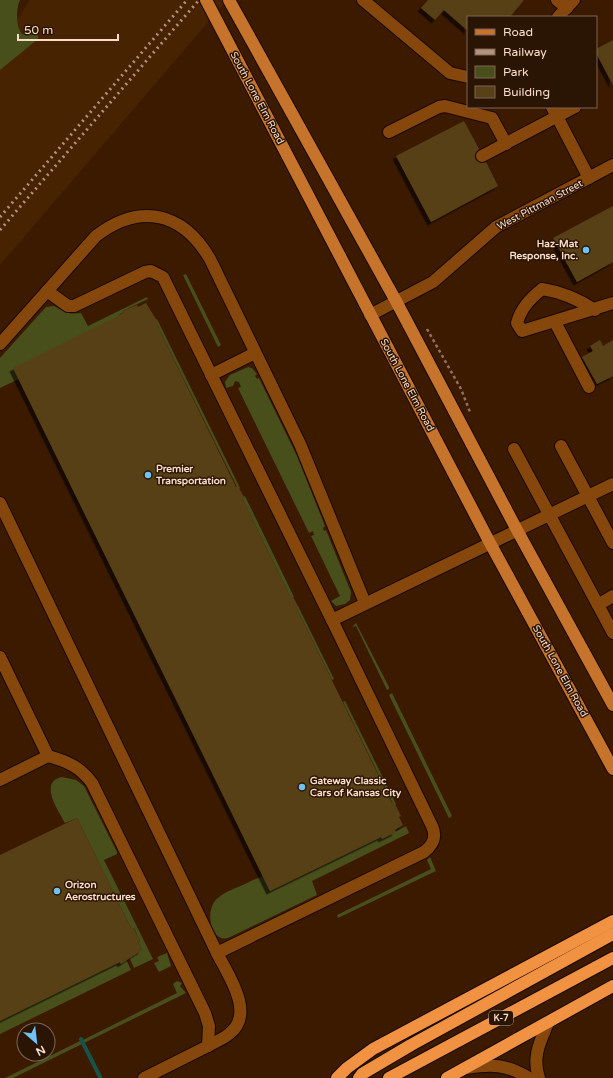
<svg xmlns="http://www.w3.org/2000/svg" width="613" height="1078" viewBox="0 0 613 1078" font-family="'Varela Round',sans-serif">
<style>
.built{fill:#472302}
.green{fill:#484f1a}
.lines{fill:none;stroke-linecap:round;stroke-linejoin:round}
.stream{stroke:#175448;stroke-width:4}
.building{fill:#584018;filter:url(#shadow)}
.minor-casing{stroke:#1b0800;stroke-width:14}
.major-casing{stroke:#1b0800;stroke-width:14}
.highway-casing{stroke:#1b0800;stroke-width:14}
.path{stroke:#92725b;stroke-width:2.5;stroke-dasharray:3 3;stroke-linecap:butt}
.minor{stroke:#85470b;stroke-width:12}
.major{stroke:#c6732c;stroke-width:12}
.highway{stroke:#f19142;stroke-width:12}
.rail{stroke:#b2937d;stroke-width:3;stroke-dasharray:2 4;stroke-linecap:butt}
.poi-dot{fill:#6fc2f4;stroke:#2a1505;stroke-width:1.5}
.labels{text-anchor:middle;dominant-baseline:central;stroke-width:3;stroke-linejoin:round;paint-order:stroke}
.shield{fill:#2a1505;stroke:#bca08e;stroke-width:1}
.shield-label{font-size:9px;font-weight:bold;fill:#fadcc8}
.street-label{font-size:10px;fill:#fadcc8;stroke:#2a1505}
.poi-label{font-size:10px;font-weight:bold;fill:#fadcc8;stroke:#2a1505;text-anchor:start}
</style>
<defs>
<filter id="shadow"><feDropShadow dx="-3.5" dy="3.5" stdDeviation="0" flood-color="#0009"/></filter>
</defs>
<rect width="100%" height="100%" fill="#3b1a00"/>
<path class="built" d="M30,0h197l-227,265v-219z"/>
<g class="green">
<path d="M0,0h20c-4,7 -5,33 5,35 5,1 8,-2 13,0v4l-38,31z"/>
<path d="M186,274l35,71 -3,2 -35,-72z"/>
<path d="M147,297l1,2 -25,12 1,2 -105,66 -19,9v-30l46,-51 8,-1c11,6 14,9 27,7l7,13z"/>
<path d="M157,319l83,169 -2,1 -83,-168z"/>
<path d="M248,367l4,1 5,6 -2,2 2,3 2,-1 38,78 28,70 -2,2 1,3 2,-1 25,62 -1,8 -5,4 -9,2 -5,-5 9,-5 -29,-60 3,-1 -1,-4 -4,2 -71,-145 3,-1 -2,-5 -4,-1 -2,5 -7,2 -1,-6 5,-7z"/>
<path d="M245,496l49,101 -3,1 -1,-2 -48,-98z"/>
<path d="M298,606l36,73 -2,1 -36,-73z"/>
<path d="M356,623l33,64v2l-2,1 -31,-64 -4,1z"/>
<path d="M392,693l60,123 -3,2 -60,-123z"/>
<path d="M345,701l51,103 -2,2 -51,-104z"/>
<path d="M62,777l14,3 8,6 33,66v2l-13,6 49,99 -19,9 -5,-11 13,-7 -4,-8 2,-1 -6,-13h-3l-54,-110 -12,5c-6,-12 -27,-41 -3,-46z"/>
<path d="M406,826l3,7 -97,48 5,14 -89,43c-18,5 -24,-30 -10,-40 8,-7 18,-10 27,-14 43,-21 91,-33 136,-47l1,2z"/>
<path d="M430,857l6,14 -98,47 -1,-3 94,-46 -4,-9z"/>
<path d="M167,953l4,13 -12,6 -5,-9 5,-2 -2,-4z"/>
<path d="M126,959l5,11 -131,64v-13z"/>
<path d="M177,981l5,2 -2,3 6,7 -102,50 -1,-3 94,-47 -4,-9z"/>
<path d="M80,1041l2,3 -69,34h-8z"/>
</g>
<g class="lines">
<path class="stream" d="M81,1039l19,38"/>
</g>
<g class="building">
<path d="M428,0h96l-14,17h-42v14l-24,-21 -9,10 -14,-12z"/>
<path d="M613,40v45l-17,-32v-4z"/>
<path d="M464,121l15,28 -4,6 1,5 5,3 5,-1 12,24 -67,36 -35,-66z"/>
<path d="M613,206v56l-36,20 -24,-44z"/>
<path d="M146,303l13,21 -2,1 79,162 2,-1 7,13 -2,1 47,96 2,-1 7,13 -2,1 95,194 2,-1 7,14 -2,1 4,8 -8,5 1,2 -14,7 -1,-2 -111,54 -257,-523 111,-55 -1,-2 14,-6 1,2z"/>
<path d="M600,340l3,6 10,-6v36l-16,8 -15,-27 11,-6 -3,-5z"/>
<path d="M77,818l54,110 2,-1 7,14 -2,1 4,8 -21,14 -1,-2 -120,59v-166z"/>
</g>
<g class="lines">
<defs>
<g id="minor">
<path d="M363,0l87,73 18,4"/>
<path d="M557,0l10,8"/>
<path d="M558,17l16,-17"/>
<path d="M552,107l37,71"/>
<path d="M389,132l50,-25 6,-1 47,12 14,26"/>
<path d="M482,156l93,-49"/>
<path d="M47,291l21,15h6l71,-34 6,-1 12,6 169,343"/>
<path d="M595,310c-17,-11 -33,-18 -53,-21 -12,10 -21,19 -25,34l5,8 91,-28"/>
<path d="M370,315l63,-33 63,-55 117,-62"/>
<path d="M555,322l34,65"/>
<path d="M0,344l96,-108c43,-33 86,-25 114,23l90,185 65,159"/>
<path d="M211,375l44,-22"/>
<path d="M561,446l52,97"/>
<path d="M514,449l99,184"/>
<path d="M0,503l217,450"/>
<path d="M598,605l15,-9"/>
<path d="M0,657l48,99"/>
<path d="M0,780l48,-24c19,5 32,11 44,27l113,230 4,13 -1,20 -64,32"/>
<path d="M208,1046c7,-4 15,-7 21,-12 27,-20 -1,-59 -12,-81l207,-101c9,-7 13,-15 8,-26l-100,-206 281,-136"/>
<path d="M466,1068c26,-4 40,-4 63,10"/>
<path d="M539,1078c-7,-21 1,-36 9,-55"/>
</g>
<g id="major">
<path d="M206,0l284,543 123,226"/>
<path d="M229,0l167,301 121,229 96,175"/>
</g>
<g id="highway">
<path d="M337,1078l10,-10 26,-19 240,-128"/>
<path d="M359,1078l3,-4 49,-29 202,-111"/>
<path d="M389,1078l224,-120"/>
<path d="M447,1078l166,-92"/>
</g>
</defs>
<use href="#minor" class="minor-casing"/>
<use href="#major" class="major-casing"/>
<use href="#highway" class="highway-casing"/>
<path class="path" d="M427,329l34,60 9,23"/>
<use href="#minor" class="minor"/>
<use href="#major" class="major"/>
<use href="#highway" class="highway"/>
<g class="rail">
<path d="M0,217l187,-217"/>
<path d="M0,230l199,-230"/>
</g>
</g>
<g class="poi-dot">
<circle cx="586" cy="250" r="4"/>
<circle cx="148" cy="475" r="4"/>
<circle cx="302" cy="787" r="4"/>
<circle cx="57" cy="891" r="4"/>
</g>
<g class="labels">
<rect class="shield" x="489" y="1011" width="24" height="14" rx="3"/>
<g class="shield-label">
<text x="501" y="1018">K-7</text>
</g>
<g class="street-label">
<text transform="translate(257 98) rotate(62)">South Lone Elm Road</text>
<text transform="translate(540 205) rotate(-28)">West Pittman Street</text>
<text transform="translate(407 385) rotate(62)">South Lone Elm Road</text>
<text transform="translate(560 671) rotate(61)">South Lone Elm Road</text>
</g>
<g class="poi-label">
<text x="578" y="244" text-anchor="end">Haz-Mat<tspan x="578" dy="12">Response, Inc.</tspan></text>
<text x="156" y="469">Premier<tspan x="156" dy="12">Transportation</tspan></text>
<text x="310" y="781">Gateway Classic<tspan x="310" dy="12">Cars of Kansas City</tspan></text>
<text x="65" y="885">Orizon<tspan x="65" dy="12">Aerostructures</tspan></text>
</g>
</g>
<rect x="467" y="16" width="130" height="92" fill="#2a1505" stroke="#7d6553"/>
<rect x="475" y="29" width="20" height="6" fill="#c6732c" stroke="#7d6553"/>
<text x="503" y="36" font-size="12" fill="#fadcc8">Road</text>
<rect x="475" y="49" width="20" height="6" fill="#b2937d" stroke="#7d6553"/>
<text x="503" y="56" font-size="12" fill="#fadcc8">Railway</text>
<rect x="475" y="66" width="20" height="12" fill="#484f1a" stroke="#7d6553"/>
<text x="503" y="76" font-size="12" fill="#fadcc8">Park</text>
<rect x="475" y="86" width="20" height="12" fill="#584018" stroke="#7d6553"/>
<text x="503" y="96" font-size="12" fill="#fadcc8">Building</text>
<g transform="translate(36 1042) rotate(152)"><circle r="19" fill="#2a1505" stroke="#7d6553"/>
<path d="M0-3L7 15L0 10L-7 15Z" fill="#6fc2f4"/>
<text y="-6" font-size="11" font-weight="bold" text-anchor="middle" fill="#fadcc8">N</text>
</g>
<path d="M18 34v6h100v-6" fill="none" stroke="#fadcc8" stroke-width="2"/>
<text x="24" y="34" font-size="12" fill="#fadcc8" stroke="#2a1505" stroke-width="3" paint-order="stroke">50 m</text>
</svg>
